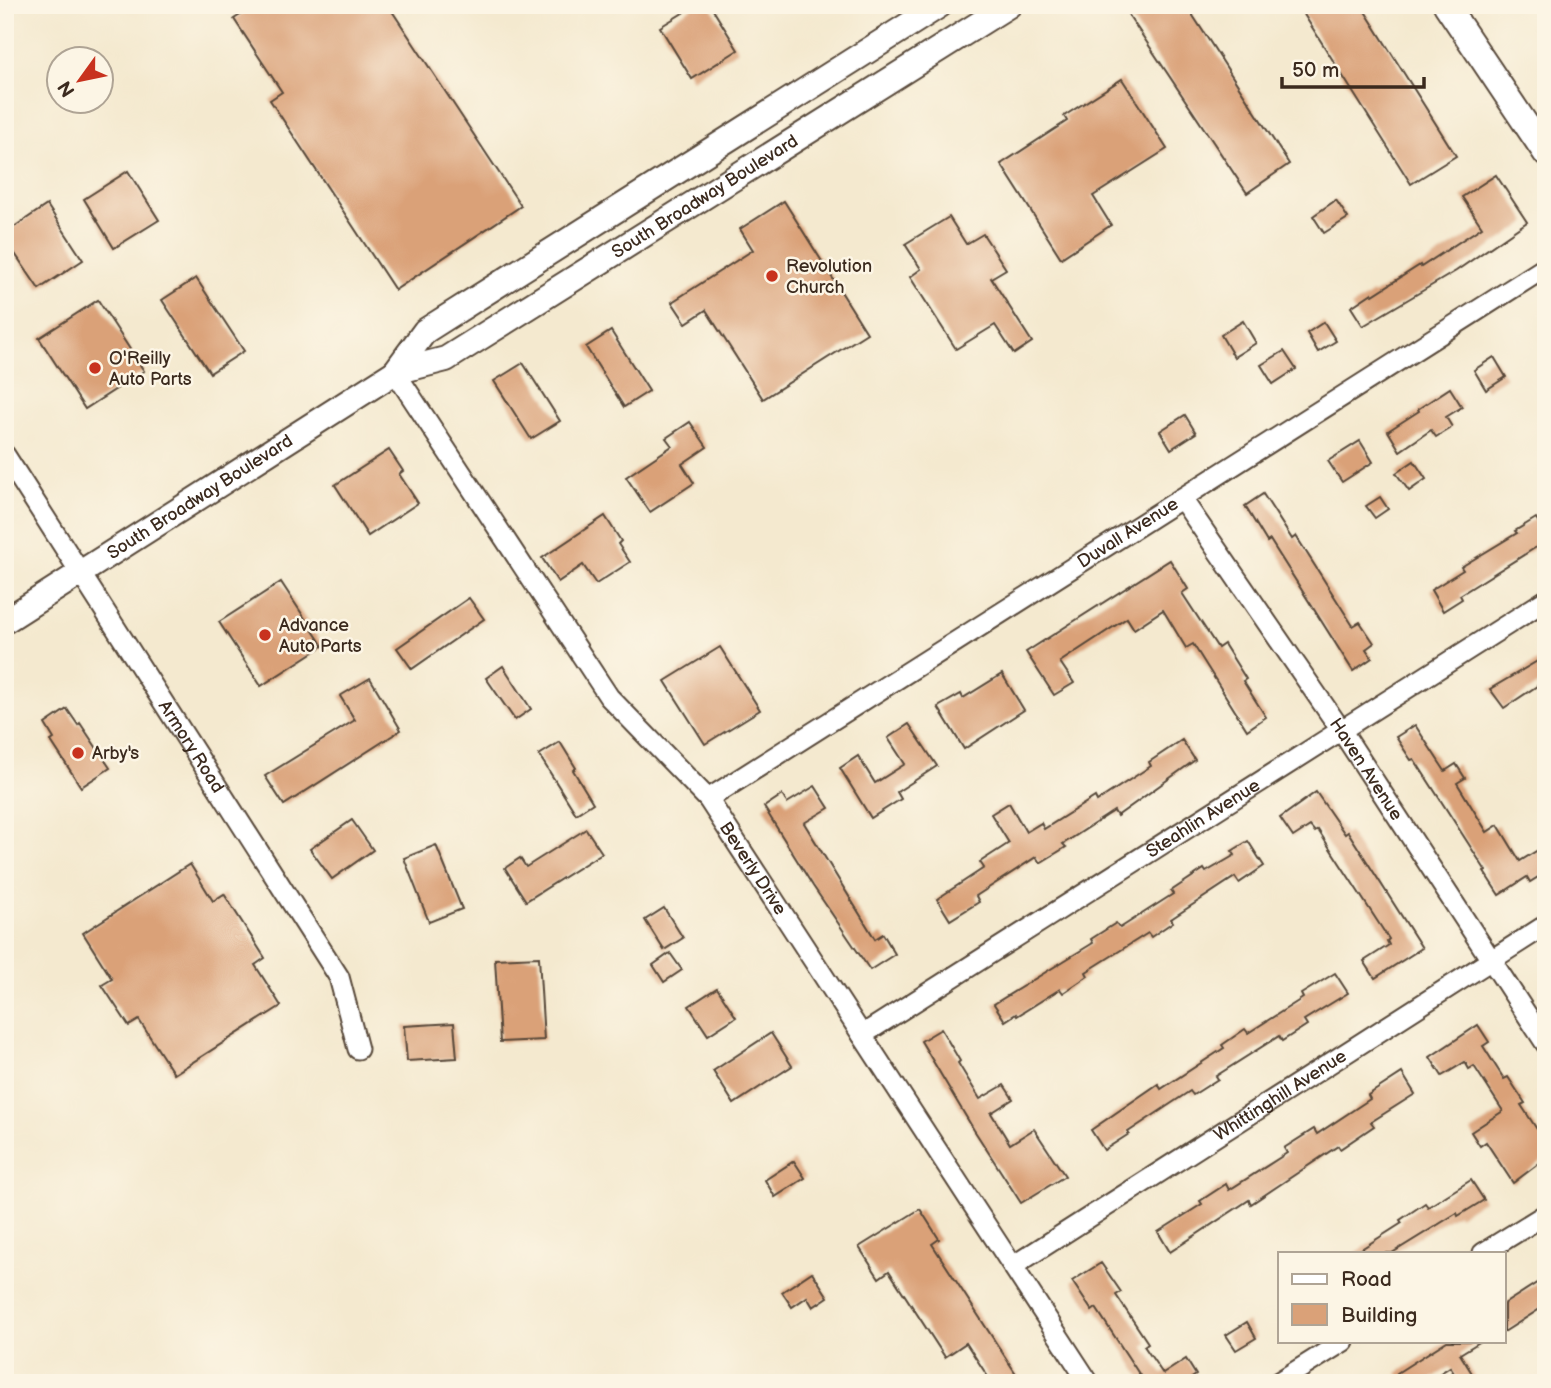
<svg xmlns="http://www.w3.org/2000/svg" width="1551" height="1388" viewBox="0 0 1551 1388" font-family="'Balsamiq Sans',sans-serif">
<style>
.building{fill:#daa178}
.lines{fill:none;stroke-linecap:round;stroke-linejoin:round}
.minor-casing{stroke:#574739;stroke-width:23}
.major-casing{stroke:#574739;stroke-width:28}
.minor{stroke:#fff;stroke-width:19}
.major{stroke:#fff;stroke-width:24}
.poi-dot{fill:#c8321e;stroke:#fcf5e5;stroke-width:2.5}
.labels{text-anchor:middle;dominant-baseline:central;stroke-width:5;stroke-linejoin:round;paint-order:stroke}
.street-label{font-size:18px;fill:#3b2a1e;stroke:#fcf5e5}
.poi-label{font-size:18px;fill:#3b2a1e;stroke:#fcf5e5;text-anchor:start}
</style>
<rect width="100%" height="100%" fill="#fcf5e5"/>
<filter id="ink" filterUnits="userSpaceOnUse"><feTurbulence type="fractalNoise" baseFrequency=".0143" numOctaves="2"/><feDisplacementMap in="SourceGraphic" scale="14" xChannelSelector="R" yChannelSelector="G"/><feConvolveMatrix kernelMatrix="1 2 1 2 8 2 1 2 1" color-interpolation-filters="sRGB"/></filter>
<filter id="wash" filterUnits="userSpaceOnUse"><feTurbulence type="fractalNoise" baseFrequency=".00686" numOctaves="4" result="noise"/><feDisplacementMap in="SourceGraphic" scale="28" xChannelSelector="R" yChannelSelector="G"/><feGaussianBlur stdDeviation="1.57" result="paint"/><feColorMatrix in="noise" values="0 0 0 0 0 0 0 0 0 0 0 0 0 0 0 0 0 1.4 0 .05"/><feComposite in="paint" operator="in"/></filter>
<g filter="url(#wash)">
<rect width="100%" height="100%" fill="#f4e9cf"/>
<g id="blocks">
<g class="building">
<path d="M256,5h132l133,201 -126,84 -125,-190 12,-8 -48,-73z"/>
<path d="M696,5h14l28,45 -46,29 -32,-52z"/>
<path d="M1122,5h64l103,159 -42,29z"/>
<path d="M1298,5h63l95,151 -45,28z"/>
<path d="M1122,79l45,70 -74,47 18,29 -50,33 -60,-94 66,-43 -3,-5z"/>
<path d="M128,171l31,49 -45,28 -30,-49z"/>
<path d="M1496,175l31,47 -71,49 -93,55 -12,-19 21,-14 1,2 47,-30 1,2 61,-40 -20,-30z"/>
<path d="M1336,200l12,18 -24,15 -11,-17z"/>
<path d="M784,201l83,132 -104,66 -57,-89 -20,13 -14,-21 81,-52 -13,-21z"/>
<path d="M47,205l36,55 -44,29 -34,-50v-6z"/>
<path d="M949,217l17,27 17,-10 23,35 -15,9 41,64 -18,12 -19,-29 -39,24 -46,-72 11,-8 -16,-25z"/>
<path d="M196,278l48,73 -34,22 -48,-73z"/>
<path d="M98,300l46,71 -59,38 -46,-71z"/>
<path d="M1243,321l13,22 -22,14 -13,-22z"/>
<path d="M1324,322l12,19 -18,11 -11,-19z"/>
<path d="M611,331l38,60 -25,16 -38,-60z"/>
<path d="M1284,351l12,18 -23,15 -12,-19z"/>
<path d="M1494,357l12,20 -20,13 -12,-20z"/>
<path d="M523,363l37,58 -29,18 -37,-58z"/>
<path d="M1450,388l12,19 -16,10 6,10 -16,10 -5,-7 -31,21 -12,-20 31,-20 -1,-2z"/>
<path d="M1185,415l11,18 -25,16 -11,-18z"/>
<path d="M690,422l17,25 -25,17 12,19 -44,29 -24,-35 46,-31 -6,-8z"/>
<path d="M1360,441l13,21 -31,20 -14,-21z"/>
<path d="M389,450l14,21 -4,3 19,29 -50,33 -33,-51z"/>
<path d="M1414,461l12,18 -17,12 -13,-18z"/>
<path d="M1263,494l29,45 4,-3 57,90 7,-4 14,21 -8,6 6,9 -19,13 -83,-131 -3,2 -22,-36z"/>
<path d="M1380,497l8,12 -13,9 -9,-12z"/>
<path d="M605,516l16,25 -3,3 12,18 -34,22 -13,-19 -25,17 -16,-24z"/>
<path d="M1536,518l10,16v7l-86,54 2,4 -19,12 -12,-21 32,-20 -2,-3 56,-34 -2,-2z"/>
<path d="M1170,560l18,29 -6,4 36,55 6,-4 22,35 -3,2 23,36 -19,13 -54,-86 -7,4 -23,-38 -29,19 -7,-11 -67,44 14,21 -20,12 -28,-43z"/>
<path d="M281,582l42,64 -62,40 -42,-64z"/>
<path d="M469,598l15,21 -72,50 -15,-21z"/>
<path d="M720,647l40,63 -55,34 -40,-63z"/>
<path d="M1546,656v24l-42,28 -14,-19z"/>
<path d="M503,666l28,43 -16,11 -29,-42z"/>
<path d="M1002,674l22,36 -60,39 -26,-42 23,-13 2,4z"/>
<path d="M370,678l31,52 -117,75 -19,-29 90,-56 -15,-24z"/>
<path d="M67,709l11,16 2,-2 30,45 -29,19 -30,-46 3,-2 -9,-15z"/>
<path d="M909,724l28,42 -40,26 4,7 -30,19 -31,-50 18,-12 17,27 30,-19 -17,-26z"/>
<path d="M1415,725l30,46 11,-7 9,14 -8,5 30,49 11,-7 22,36 26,-16v27l-16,10 -3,-5 -28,18 -15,-23 2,-1 -72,-112 -3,1 -15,-23z"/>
<path d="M1182,740l13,20 -78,56 -3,-5 -51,33 3,3 -26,16 -4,-6 -60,39 3,6 -29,18 -13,-21 47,-31 -4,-6 29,-19 -18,-29 18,-11 17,29 15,-9 3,6 51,-32 2,4 54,-35 -2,-4z"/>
<path d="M560,742l16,26 -3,2 20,33 -17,11 -37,-59z"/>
<path d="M815,786l14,22 -25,15 71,116 8,-5 12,20 -25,16 -57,-84 -49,-79 18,-12 5,8z"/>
<path d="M1316,792l29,42 3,-2 74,116 -47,30 -11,-17 25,-16 -2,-4 2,-2 -71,-109 -3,2 -5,-6 -17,11 -13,-19z"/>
<path d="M352,820l21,30 -41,29 -22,-30z"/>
<path d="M586,829l16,24 -76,48 -21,-33 15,-10 6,9z"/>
<path d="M1248,841l16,25 -25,17 -4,-6 -64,42 2,3 -22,15 -3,-4 -62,39 2,4 -25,17 -3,-4 -43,27 -1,-2 -11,7 -11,-17 99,-61 -2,-4 25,-16 4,5 53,-34 -2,-3 33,-22 2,3 29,-17 -3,-4z"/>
<path d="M436,845l26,64 -33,13 -25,-64z"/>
<path d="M190,864l23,37 11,-7 41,64 -10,7 26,41 -107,68 -35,-54 -10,6 -27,-41 10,-6 -29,-46z"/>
<path d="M664,908l19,30 -19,12 -19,-30z"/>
<path d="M670,953l12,17 -18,12 -11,-17z"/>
<path d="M539,957l5,83 -44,2 -5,-83z"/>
<path d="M1335,973l13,20 -44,27 3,5 -25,16 -3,-5 -63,40 2,3 -25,16 -3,-4 -62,41 1,2 -25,16 -13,-20 67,-46 3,5 63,-41 -2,-3 23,-16 3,4 55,-35 -2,-4z"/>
<path d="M717,988l19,29 -28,18 -19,-29z"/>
<path d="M454,1023l3,35 -50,3 -3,-35z"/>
<path d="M1478,1025l11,17 -6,4 21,33 4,-2 17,26 -4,2 25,38v15l-33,25 -27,-41 -6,4 -9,-14 32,-21 -29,-45 -5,3 -4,-7 -23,14 -12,-19z"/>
<path d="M941,1029l19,32 -2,2 22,36 24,-14 9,14 -22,14 19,31 24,-15 31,47 -44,27 -47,-73 -53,-89z"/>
<path d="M771,1033l21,33 -58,38 -21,-33z"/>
<path d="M1402,1073l13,21 -44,28 3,4 -34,23 -2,-3 -87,58 -2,-4 -79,52 -12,-20 44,-28 -2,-3 26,-17 3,6 58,-37 -3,-5 30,-19 3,5 53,-35 -2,-4z"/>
<path d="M794,1161l11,17 -30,19 -10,-17z"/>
<path d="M1471,1180l13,20 -26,16 -1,-3 -65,40h-37l47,-30 -2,-3 25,-17 3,4z"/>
<path d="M920,1209l19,30 -7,5 90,139h-30l-26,-40 -21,14 -56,-86 -10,7 -20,-31z"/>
<path d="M1101,1263l20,29 -5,3 32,48 -4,3 19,28 23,-15 10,16 -12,8h-39l-49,-75 -4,3 -20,-30z"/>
<path d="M812,1272l16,25 -15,10 -6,-10 -15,10 -10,-15z"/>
<path d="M1546,1277v28l-42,27v-28z"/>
<path d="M1247,1322l9,16 -20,12 -10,-15z"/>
<path d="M1447,1341h34l-21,13 18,29h-18l-10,-16 -25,16h-22l-6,-10z"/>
</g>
</g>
</g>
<g filter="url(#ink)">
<use href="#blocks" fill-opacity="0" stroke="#574739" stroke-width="2"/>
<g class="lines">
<defs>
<g id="minor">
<path id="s1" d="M395,372l214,325 99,102 381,584"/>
<path id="s2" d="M5,455l334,522 19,72"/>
<path id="s3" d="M1182,499l159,231 205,314"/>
<path id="s4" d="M708,799l838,-532"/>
<path id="s5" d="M862,1035l684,-435"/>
<path d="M1483,1253l63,-39"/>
<path id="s6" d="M1013,1266l533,-341"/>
<path d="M1277,1383l67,-42"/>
</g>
<g id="major">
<path d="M1446,5l100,149"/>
<path d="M395,372l30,-41 515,-326"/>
<path id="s7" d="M5,621l390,-249 51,-13 563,-354"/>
</g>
</defs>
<use href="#minor" class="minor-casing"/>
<use href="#major" class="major-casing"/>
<use href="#minor" class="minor"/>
<use href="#major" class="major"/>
</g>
</g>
<g class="poi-dot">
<circle cx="772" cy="276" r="7"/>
<circle cx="95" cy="368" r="7"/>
<circle cx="265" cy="635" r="7"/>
<circle cx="78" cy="753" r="7"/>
</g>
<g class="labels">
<g class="street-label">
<text stroke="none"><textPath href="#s7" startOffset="821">South Broadway Boulevard</textPath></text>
<text stroke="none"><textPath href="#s7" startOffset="231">South Broadway Boulevard</textPath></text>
<text stroke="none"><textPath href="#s4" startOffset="497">Duvall Avenue</textPath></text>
<text stroke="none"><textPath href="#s2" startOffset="346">Armory Road</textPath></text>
<text stroke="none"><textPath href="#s3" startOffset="327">Haven Avenue</textPath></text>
<text stroke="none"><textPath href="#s5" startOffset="404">Steahlin Avenue</textPath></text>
<text stroke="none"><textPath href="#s1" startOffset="614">Beverly Drive</textPath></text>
<text stroke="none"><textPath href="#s6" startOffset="317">Whittinghill Avenue</textPath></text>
</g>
<g class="poi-label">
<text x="786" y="266">Revolution<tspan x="786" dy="21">Church</tspan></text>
<text x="109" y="358">O'Reilly<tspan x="109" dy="21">Auto Parts</tspan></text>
<text x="279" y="625">Advance<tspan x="279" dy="21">Auto Parts</tspan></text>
<text x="92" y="753">Arby's</text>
</g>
</g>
<rect width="1551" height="1388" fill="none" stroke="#fcf5e5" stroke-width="28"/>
<rect x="1278" y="1252" width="228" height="91" fill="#fcf5e5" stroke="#afa495" stroke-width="2"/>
<rect x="1292" y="1274" width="35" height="10" fill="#ffffff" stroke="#afa495" stroke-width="2"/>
<text x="1341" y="1286" font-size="21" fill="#3b2a1e">Road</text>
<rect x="1292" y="1304" width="35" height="21" fill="#daa178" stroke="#afa495" stroke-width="2"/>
<text x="1341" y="1322" font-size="21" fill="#3b2a1e">Building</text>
<g transform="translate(80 80) rotate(237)"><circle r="33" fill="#fcf5e5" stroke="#afa495" stroke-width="2"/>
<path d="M0-5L12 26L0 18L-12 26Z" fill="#c8321e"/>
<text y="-10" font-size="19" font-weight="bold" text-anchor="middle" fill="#3b2a1e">N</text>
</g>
<path d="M1282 77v10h142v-10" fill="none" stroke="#3b2a1e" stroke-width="3.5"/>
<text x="1292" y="77" font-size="21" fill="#3b2a1e" stroke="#fcf5e5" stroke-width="5" paint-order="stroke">50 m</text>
</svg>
